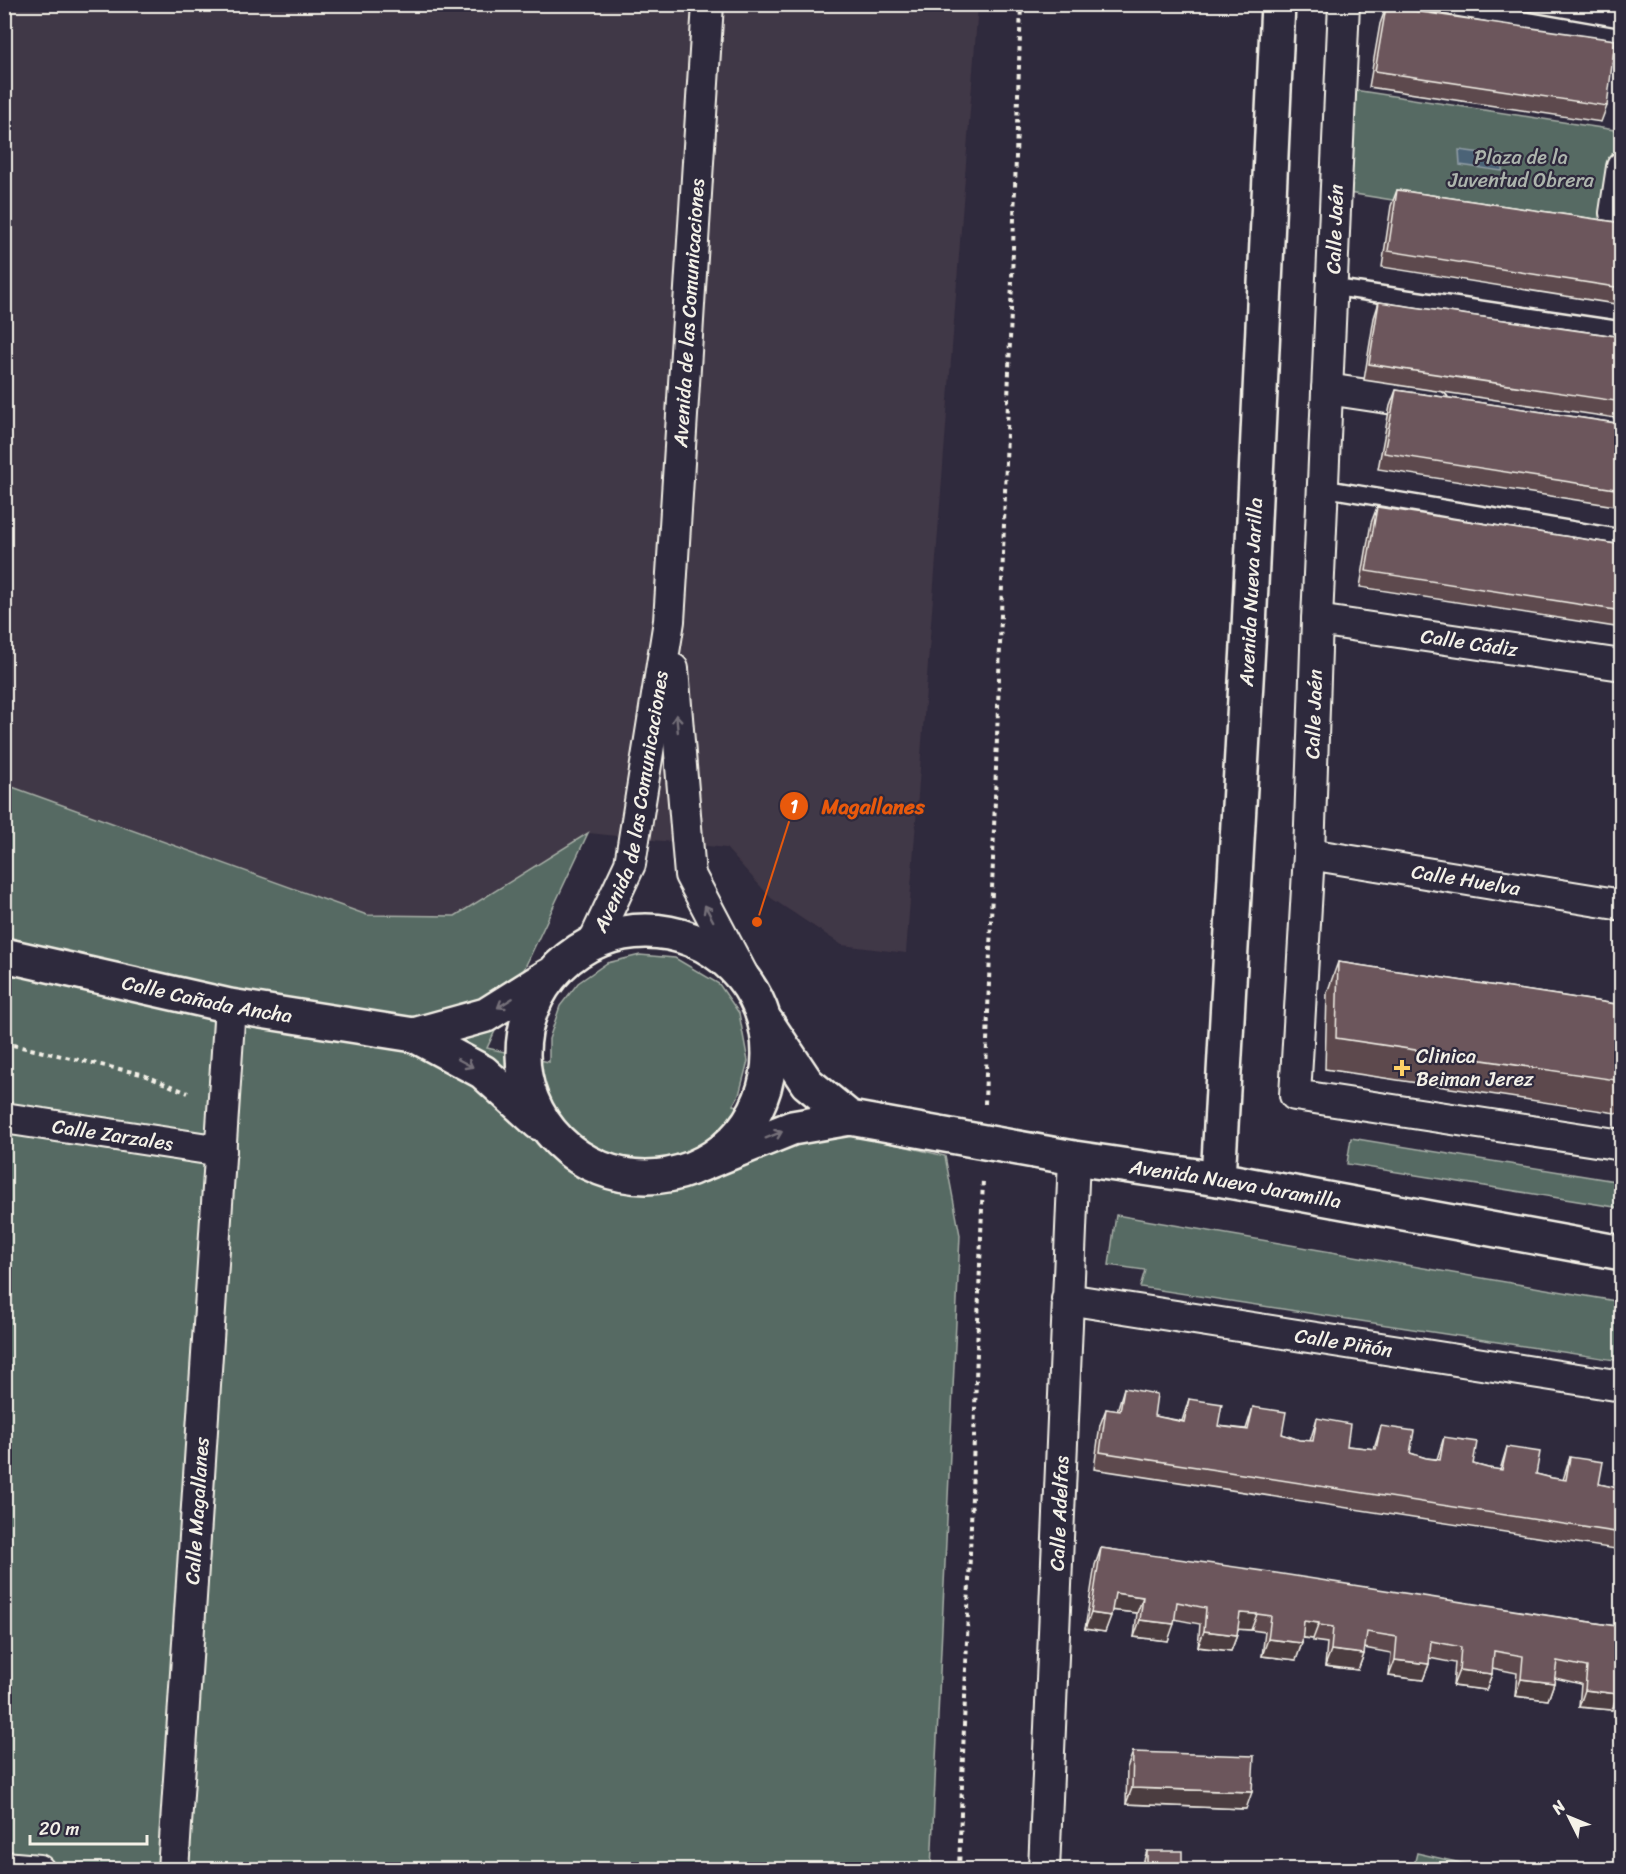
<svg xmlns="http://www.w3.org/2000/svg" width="1626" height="1874" viewBox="0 0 1626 1874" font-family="Sriracha,sans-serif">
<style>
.built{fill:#413746}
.green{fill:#576b64;stroke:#a6aea6;stroke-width:1.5}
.water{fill:#4c6377;stroke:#8f9ca4;stroke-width:1.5}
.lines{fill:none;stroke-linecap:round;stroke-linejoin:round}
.service-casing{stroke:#f4f1e8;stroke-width:20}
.minor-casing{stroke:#f4f1e8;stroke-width:34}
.tertiary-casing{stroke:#f4f1e8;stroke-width:38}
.path{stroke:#f4f1e8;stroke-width:4;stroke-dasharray:4.5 4.5;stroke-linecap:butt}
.service{stroke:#2f2a3d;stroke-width:15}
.minor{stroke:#2f2a3d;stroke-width:30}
.tertiary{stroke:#2f2a3d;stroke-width:33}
.wall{fill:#5d4a4e;stroke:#f4f1e8;stroke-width:1.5}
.shaded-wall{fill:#4c3c40;stroke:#f4f1e8;stroke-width:1.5}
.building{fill:#6c565b;stroke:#f4f1e8;stroke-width:1.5}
.oneway{stroke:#747079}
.poi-dot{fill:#ffd166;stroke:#2f2a3d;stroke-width:2}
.labels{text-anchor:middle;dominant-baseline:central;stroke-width:4.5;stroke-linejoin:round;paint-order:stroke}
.park-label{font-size:20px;fill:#adb5ad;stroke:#2f2a3d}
.street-label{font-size:20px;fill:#f4f1e8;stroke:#2f2a3d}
.poi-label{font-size:20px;fill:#f4f1e8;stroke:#2f2a3d;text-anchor:start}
.leader{fill:none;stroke:#e8590c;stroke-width:2}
.callout-dot{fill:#e8590c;stroke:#2f2a3d;stroke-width:2}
.mark-label{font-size:18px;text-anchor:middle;font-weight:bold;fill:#fff}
.callout-label{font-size:21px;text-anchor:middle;font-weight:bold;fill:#e8590c;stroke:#2f2a3d;stroke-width:4.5;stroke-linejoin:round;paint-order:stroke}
</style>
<rect width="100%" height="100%" fill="#2f2a3d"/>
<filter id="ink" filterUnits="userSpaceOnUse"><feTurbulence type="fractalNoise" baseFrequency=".0167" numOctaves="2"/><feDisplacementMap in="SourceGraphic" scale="12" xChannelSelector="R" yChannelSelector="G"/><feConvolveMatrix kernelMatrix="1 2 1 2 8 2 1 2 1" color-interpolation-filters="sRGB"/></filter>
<g filter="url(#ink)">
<path class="built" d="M4,5h974l-72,948 -64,-8 -71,-47 -45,-50 -137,-15 -41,34 -93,49 -88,-1 -362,-131z"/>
<g class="green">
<path d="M1341,88l280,43v36l-8,68 -277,-44z"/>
<path d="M4,784l363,131 88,1 133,-83 -101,215 62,14v-23l11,-33 18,-23 29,-20 33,-8 35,3 44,26 20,29 9,48 -9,34 -6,10 212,51 15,79 -29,634h-926z"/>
<path d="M1351,1138l270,44v26l-274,-44z"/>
<path d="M1116,1215l505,87v59l-481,-74 5,-17 -36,-5z"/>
<path d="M1417,1853l70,16h-74z"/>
</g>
<path class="water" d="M1459,150l45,6 -2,15 -42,-6z"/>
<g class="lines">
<defs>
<g id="service">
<path d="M1434,4l188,33"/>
<path d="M1332,287l290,43"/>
<path d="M1323,488l299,50"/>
</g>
<g id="minor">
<path d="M1344,4l-27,616 -8,234 -14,241 327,50"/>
<path d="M1622,167l-7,46 7,1"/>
<path d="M1327,389l107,16"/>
<path id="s1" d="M1317,620l305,45"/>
<path d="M673,669l17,206 57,108"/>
<path id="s2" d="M1309,854l313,51"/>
<path id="s3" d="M593,943l37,-79 39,-243 39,-617"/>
<path id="s4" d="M4,1118l217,33"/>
<path id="s5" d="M1067,1299l555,87"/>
<path d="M4,1867l35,3"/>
<path id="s6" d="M173,1870l57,-864"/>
<path id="s7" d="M1044,1870l30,-712"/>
</g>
<g id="tertiary">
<circle cx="646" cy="1054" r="123"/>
<path id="s8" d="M4,955l226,51 184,29 69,37 56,51"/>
<path d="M767,1023l40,60 43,35"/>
<path d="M414,1035l72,-20 62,-39"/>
<path id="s9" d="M700,1165l92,-37 58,-10 224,40 144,21 404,74"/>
<path id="s10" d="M1218,1179l31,-551 29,-624"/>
</g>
</defs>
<use href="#service" class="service-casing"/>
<use href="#minor" class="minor-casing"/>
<use href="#tertiary" class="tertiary-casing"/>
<g class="path">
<path d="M4,1043l137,31 47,19"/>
<path d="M985,1104l36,-1100"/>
<path d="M959,1870l24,-692"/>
</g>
<use href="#service" class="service"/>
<use href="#minor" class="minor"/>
<use href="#tertiary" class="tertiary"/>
</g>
<g class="wall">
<path d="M1386,7l221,99 -6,16 -232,-35 11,-63z"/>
<path d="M1397,190l225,33v82l-240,-38 9,-61z"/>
<path d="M1379,302l243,35v82l-258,-39 10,-62z"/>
<path d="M1396,390l226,34v83l-244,-38 12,-63z"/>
<path d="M1377,507l245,38v83l-262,-41 11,-64z"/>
<path d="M1338,962l284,43v109l-297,-45 2,-76z"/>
<path d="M1124,1388l30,28 28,5 7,-22 29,27 28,3 7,-22 29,27 17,6 11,1 7,-23 30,28 27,3 7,-23 29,27 16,5 11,1 7,-22 29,27 15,4 12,2 7,-23 29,27 16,4 11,2 7,-23 29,27 23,5v61l-528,-81 6,-44 6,-16 11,2z"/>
<path d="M1101,1548l521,79 -4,62 -6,21 -33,-3 2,-23 -26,-6 -1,5 -6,17 -33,-4 2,-23 -25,-5v6l-6,16 -33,-4 2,-23 -26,-5v6l-6,16 -34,-4 2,-23 -27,-5v6l-6,16 -33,-4 2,-23 -14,-2v-2l-11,-1v5l-6,17 -34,-4 3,-24 -14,-2 -13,-1 -1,6 -6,16 -33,-4 2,-23 -26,-5 -6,22 -34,-4 3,-24 -25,-3 -7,22 -20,-3 10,-64z"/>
<path d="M1133,1752l113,57 -120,-5 1,-36z"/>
<path d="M1147,1851l35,18h-41z"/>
</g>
<g class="shaded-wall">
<path d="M1115,1593l28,4 -6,16 -28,-3z"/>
<path d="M1091,1613l20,3 -6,16 -20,-3z"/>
<path d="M1240,1613l17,1 -6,16 -17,-1z"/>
<path d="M1140,1620l34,4 -6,17 -34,-4z"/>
<path d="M1304,1621l15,2 -6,16 -15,-2z"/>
<path d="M1204,1631l33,4 -6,16 -33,-4z"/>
<path d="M1268,1639l34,4 -6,17 -34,-4z"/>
<path d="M1331,1650l33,4 -6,16 -33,-4z"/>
<path d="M1395,1660l34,4 -6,16 -34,-4z"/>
<path d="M1459,1670l33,4 -6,16 -33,-4z"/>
<path d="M1621,1672h1v17l-7,-1z"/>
<path d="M1521,1679l33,4 -6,17 -33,-4z"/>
<path d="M1585,1690l33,4 -6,16 -33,-3z"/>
<path d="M1132,1788l120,4 -6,17 -120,-5z"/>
</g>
<g class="building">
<path d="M1386,7l229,33 -8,66 -232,-35z"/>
<path d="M1397,190l225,33v65l-234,-37z"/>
<path d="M1379,302l243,35v65l-253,-38z"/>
<path d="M1396,390l226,34v66l-238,-37z"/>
<path d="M1377,507l245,38v66l-256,-40z"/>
<path d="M1338,962l284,43v76l-286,-43z"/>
<path d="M1124,1388l33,6 -3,22 30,6 5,-23 33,5 -4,22 30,4 5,-23 33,5 -4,22 17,6 14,1 4,-23 33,6 -3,22 29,3 5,-23 33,5 -4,22 16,5 14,2 4,-23 33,5 -4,22 15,4 14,2 5,-23 33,5 -4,22 16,4 14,2 4,-23 33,5 -4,22 23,5v44l-522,-81 6,-43 14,2z"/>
<path d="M1101,1548l162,23 359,56v45h-1l-3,22 -33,-4 2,-23 -30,-6 -3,22 -33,-4 2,-23 -29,-5 -2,23 -33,-4 2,-23 -30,-6 -2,23 -34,-4 2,-23 -30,-5 -3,22 -33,-4 2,-23 -14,-2v-2l-15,-2 -2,22 -34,-4 3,-23 -14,-2 -17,-1 -3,22 -33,-4 2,-23 -29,-6 -3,22 -34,-4 3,-23 -28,-4 -4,23 -20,-3z"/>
<path d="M1133,1752l121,4 -2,36 -120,-4z"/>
<rect x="1147" y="1851" width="35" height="18"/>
</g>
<defs><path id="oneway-shaft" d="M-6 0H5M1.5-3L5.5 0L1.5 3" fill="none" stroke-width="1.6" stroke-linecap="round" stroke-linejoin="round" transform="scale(1.5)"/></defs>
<g class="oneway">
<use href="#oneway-shaft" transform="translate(677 723) rotate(-95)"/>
<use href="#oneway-shaft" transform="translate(709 913) rotate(-118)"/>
<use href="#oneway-shaft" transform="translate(505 1003) rotate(148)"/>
<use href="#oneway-shaft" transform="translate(465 1063) rotate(28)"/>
<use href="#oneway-shaft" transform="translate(774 1135) rotate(-22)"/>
</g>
</g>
<path class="poi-dot" d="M1399 1059h6v6h6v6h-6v6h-6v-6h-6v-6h6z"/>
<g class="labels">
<g class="park-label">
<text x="1521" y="157">Plaza de la<tspan x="1521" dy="23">Juventud Obrera</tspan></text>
</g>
<g class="street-label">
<text transform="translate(1335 229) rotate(-88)">Calle Jaén</text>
<text stroke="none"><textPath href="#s3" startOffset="642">Avenida de las Comunicaciones</textPath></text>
<text stroke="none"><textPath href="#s10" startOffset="588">Avenida Nueva Jarilla</textPath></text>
<text stroke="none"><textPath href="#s1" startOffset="154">Calle Cádiz</textPath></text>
<text transform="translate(1314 714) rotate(-88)">Calle Jaén</text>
<text stroke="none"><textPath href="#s3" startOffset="148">Avenida de las Comunicaciones</textPath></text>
<text stroke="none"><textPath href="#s2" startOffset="159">Calle Huelva</textPath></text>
<text stroke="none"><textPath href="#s8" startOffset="208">Calle Cañada Ancha</textPath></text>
<text stroke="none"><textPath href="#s4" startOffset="110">Calle Zarzales</textPath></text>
<text stroke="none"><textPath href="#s9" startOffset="549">Avenida Nueva Jaramilla</textPath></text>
<text stroke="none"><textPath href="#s5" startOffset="280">Calle Piñón</textPath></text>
<text stroke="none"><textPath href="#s6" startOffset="360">Calle Magallanes</textPath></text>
<text stroke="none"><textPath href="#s7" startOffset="357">Calle Adelfas</textPath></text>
</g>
<g class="poi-label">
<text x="1416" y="1056">Clinica<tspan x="1416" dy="23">Beiman Jerez</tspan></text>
</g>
</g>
<path class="leader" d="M757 922L794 806"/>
<g class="callout-dot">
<circle cx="757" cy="922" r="6"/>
<circle cx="794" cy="806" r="15"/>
</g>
<g class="mark-label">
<text x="794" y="813">1</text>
</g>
<g class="callout-label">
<text x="873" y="814">Magallanes</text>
</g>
<rect width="1626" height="1874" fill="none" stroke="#2f2a3d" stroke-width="24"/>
<rect x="12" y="12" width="1602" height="1850" fill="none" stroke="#f4f1e8" stroke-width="2" filter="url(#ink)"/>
<g transform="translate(1569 1817) rotate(313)" stroke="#2f2a3d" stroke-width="4.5" paint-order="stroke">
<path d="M0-4.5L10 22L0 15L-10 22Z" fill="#f4f1e8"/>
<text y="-9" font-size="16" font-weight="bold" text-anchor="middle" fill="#f4f1e8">N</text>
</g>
<path d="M30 1835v9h117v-9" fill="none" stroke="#f4f1e8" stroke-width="3"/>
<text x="39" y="1835" font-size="18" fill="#f4f1e8" stroke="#2f2a3d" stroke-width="4.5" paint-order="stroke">20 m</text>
</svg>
